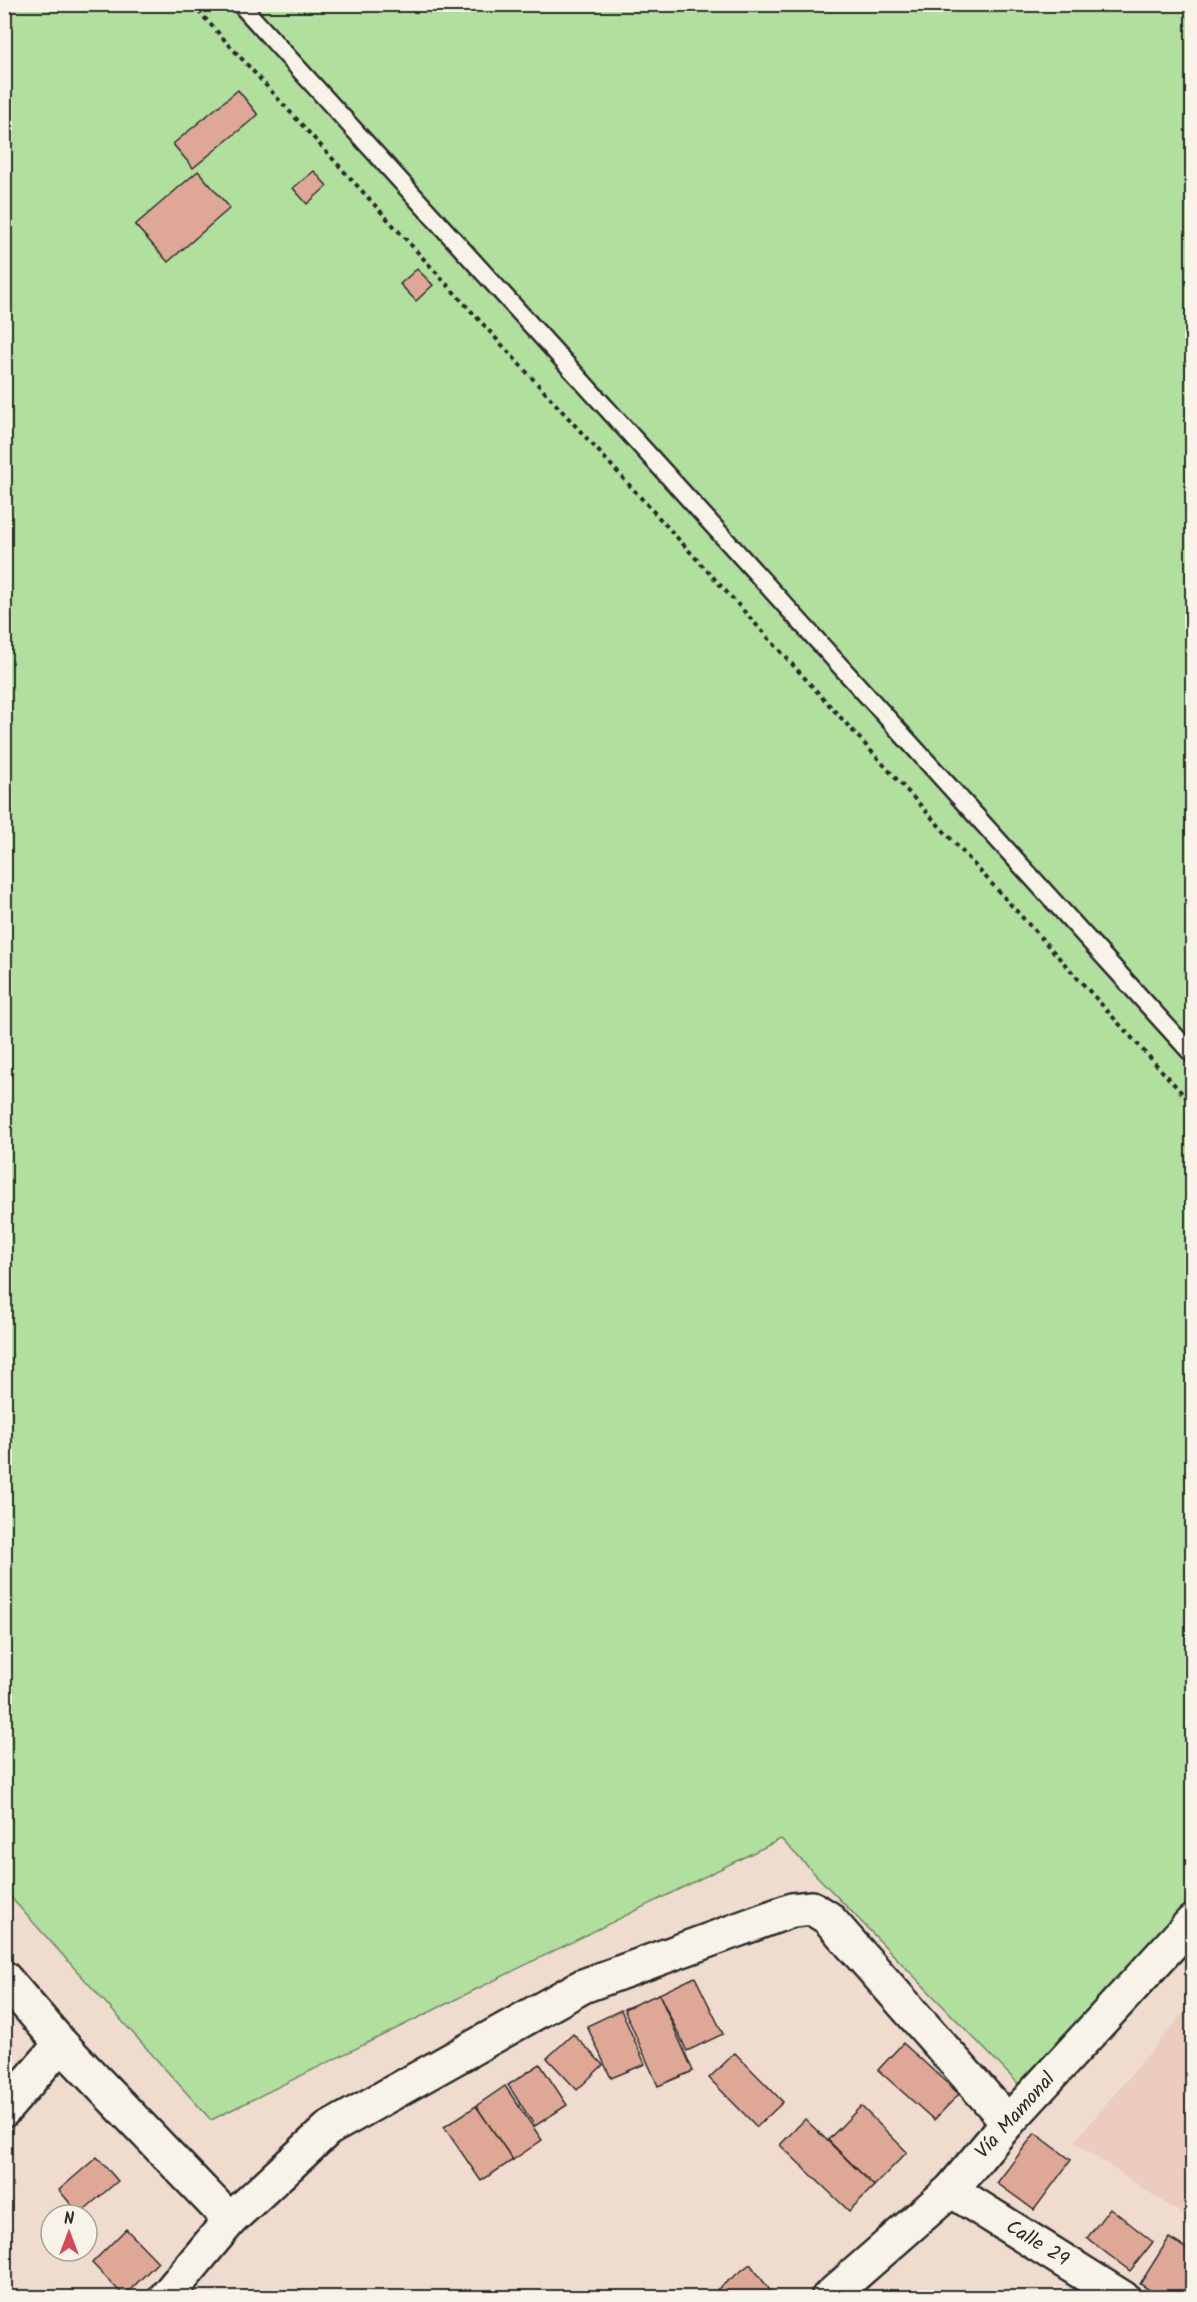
<svg xmlns="http://www.w3.org/2000/svg" width="1197" height="2302" viewBox="0 0 1197 2302" font-family="Kalam,sans-serif">
<style>
.built{fill:#ebccbe}
.green{fill:#b0df9e;stroke:#6e8564;stroke-width:1.5}
.building{fill:#dfa896;stroke:#2b2b2b;stroke-width:1.5}
.lines{fill:none;stroke-linecap:round;stroke-linejoin:round}
.service-casing{stroke:#2b2b2b;stroke-width:21}
.minor-casing{stroke:#2b2b2b;stroke-width:38}
.tertiary-casing{stroke:#2b2b2b;stroke-width:38}
.path{stroke:#2b2b2b;stroke-width:4;stroke-dasharray:4.5 4.5;stroke-linecap:butt}
.service{stroke:#f7f3e8;stroke-width:16}
.minor{stroke:#f7f3e8;stroke-width:33}
.tertiary{stroke:#f7f3e8;stroke-width:33}
.labels{text-anchor:middle;dominant-baseline:central;stroke-width:5;stroke-linejoin:round;paint-order:stroke}
.street-label{font-size:20px;fill:#2b2b2b;stroke:#f7f3e8}
</style>
<rect width="100%" height="100%" fill="#f0dccf"/>
<filter id="ink" filterUnits="userSpaceOnUse"><feTurbulence type="fractalNoise" baseFrequency=".0167" numOctaves="2"/><feDisplacementMap in="SourceGraphic" scale="12" xChannelSelector="R" yChannelSelector="G"/><feConvolveMatrix kernelMatrix="1 2 1 2 8 2 1 2 1" color-interpolation-filters="sRGB"/></filter>
<g filter="url(#ink)">
<path class="built" d="M1192,2003v218l-118,-79z"/>
<path class="green" d="M4,5h1188v1915l-160,178 -251,-259 -570,281 -206,-229z"/>
<g class="building">
<path d="M238,90l20,25 -65,53 -20,-24z"/>
<path d="M198,171l32,37 -62,54 -33,-37z"/>
<path d="M314,171l13,15 -20,18 -14,-16z"/>
<path d="M417,269l16,16 -17,16 -16,-17z"/>
<path d="M695,1977l28,57 -36,17 -28,-57z"/>
<path d="M659,1994l34,77 -35,15 -34,-77z"/>
<path d="M621,2010l24,54 -34,14 -24,-52z"/>
<path d="M573,2034l30,31 -26,25 -30,-32z"/>
<path d="M903,2043l56,51 -25,26 -56,-50z"/>
<path d="M735,2053l48,49 -26,25 -48,-49z"/>
<path d="M540,2064l27,41 -32,21 -27,-41z"/>
<path d="M505,2086l37,54 -29,20 -37,-54z"/>
<path d="M476,2106l37,54 -32,21 -37,-54z"/>
<path d="M861,2106l46,46 -33,34 -46,-46z"/>
<path d="M805,2119l69,67 -25,25 -69,-66z"/>
<path d="M1035,2133l36,27 -37,50 -37,-27z"/>
<path d="M97,2157l21,24 -39,33 -20,-24z"/>
<path d="M1110,2208l43,34 -23,29 -43,-33z"/>
<path d="M126,2229l32,33 -34,34 -32,-33z"/>
<path d="M1169,2238l23,14 -1,46h-29l-22,-14z"/>
<path d="M750,2264l26,34h-70z"/>
</g>
<g class="lines">
<defs>
<path id="service" d="M240,4l952,1050"/>
<g id="minor">
<path d="M4,1978l57,66 169,176"/>
<path d="M4,2110l57,-66"/>
<path d="M951,2190l172,108"/>
<path d="M165,2298l65,-78 98,-91 255,-143 209,-76 20,-2 16,10 180,204"/>
</g>
<path id="tertiary" d="M828,2298l123,-108 57,-68 184,-200"/>
</defs>
<use href="#service" class="service-casing"/>
<use href="#minor" class="minor-casing"/>
<use href="#tertiary" class="tertiary-casing"/>
<path class="path" d="M192,4l1000,1100"/>
<use href="#service" class="service"/>
<use href="#minor" class="minor"/>
<use href="#tertiary" class="tertiary"/>
</g>
</g>
<g class="labels">
<g class="street-label">
<text transform="translate(1016 2116) rotate(-48)">Vía Mamonal</text>
<text transform="translate(1037 2244) rotate(32)">Calle 29</text>
</g>
</g>
<rect width="1197" height="2302" fill="none" stroke="#f7f3e8" stroke-width="24"/>
<rect x="12" y="12" width="1173" height="2278" fill="none" stroke="#2b2b2b" stroke-width="2" filter="url(#ink)"/>
<g transform="translate(69 2233)"><circle r="28" fill="#f7f3e8" stroke="#a5a39c" stroke-width="1.5"/>
<path d="M0-4.5L10 22L0 15L-10 22Z" fill="#d1495b"/>
<text y="-9" font-size="16" font-weight="bold" text-anchor="middle" fill="#2b2b2b">N</text>
</g>
</svg>
